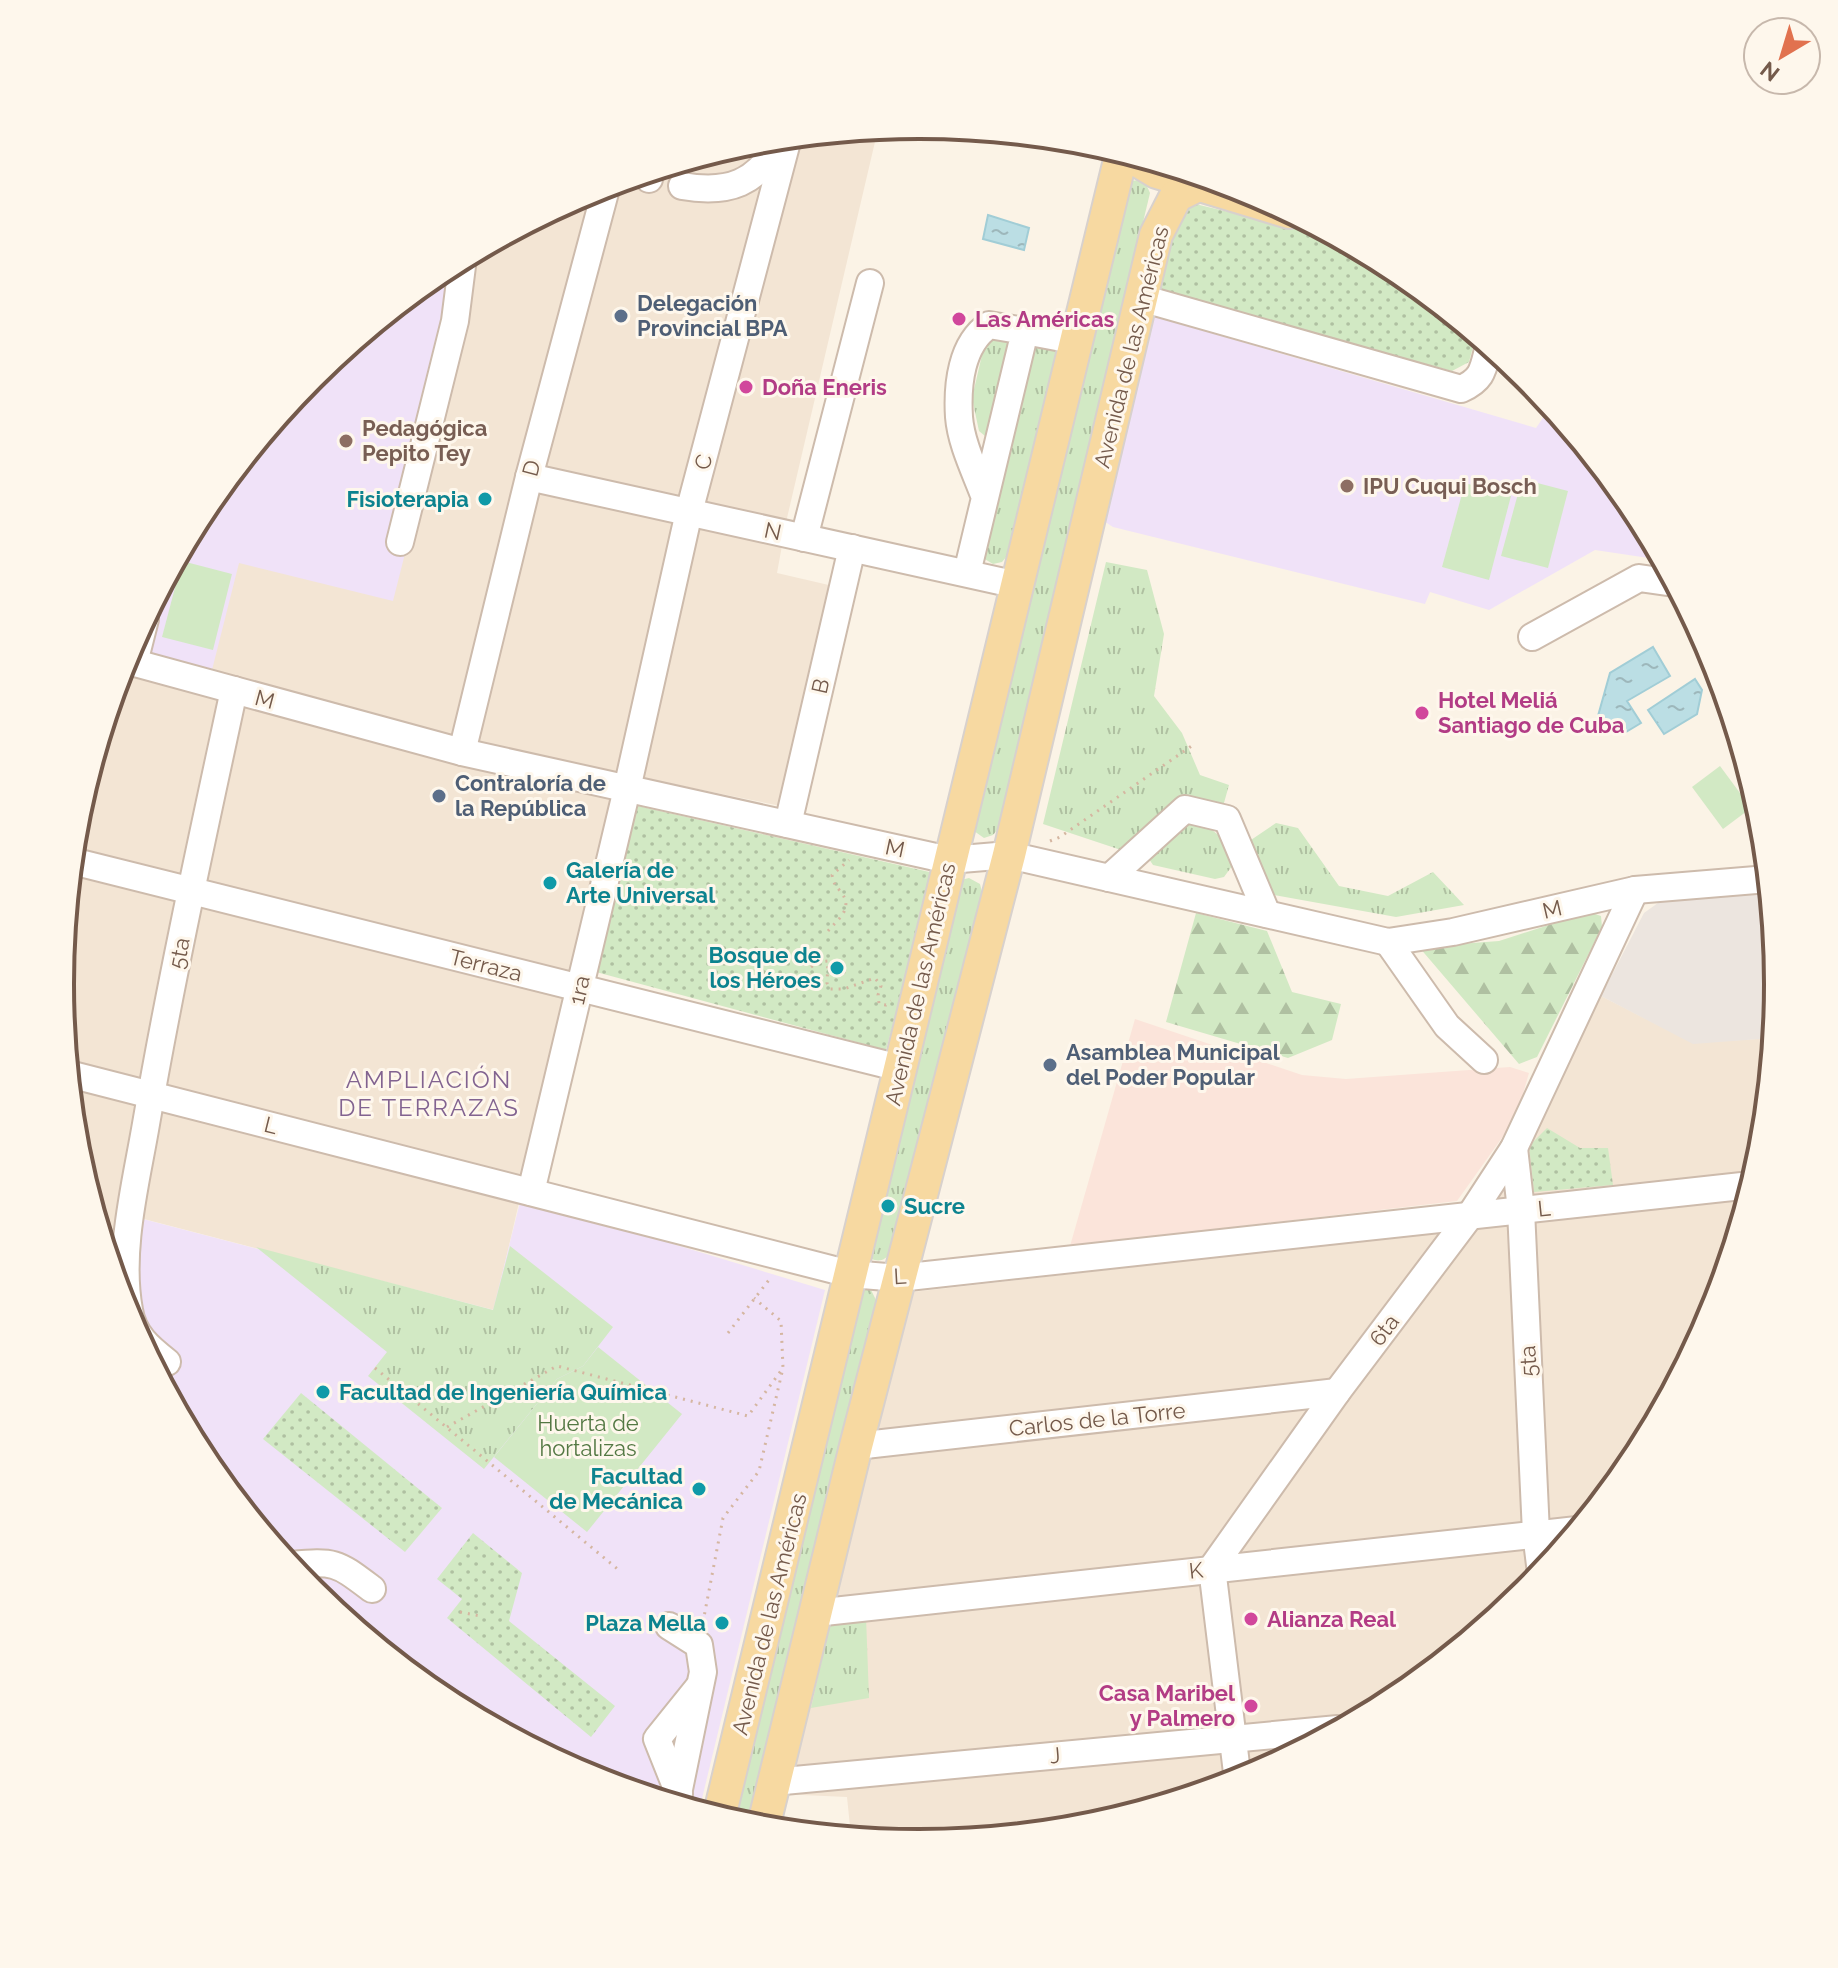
<svg xmlns="http://www.w3.org/2000/svg" width="1838" height="1968" viewBox="0 0 1838 1968" font-family="Raleway,sans-serif">
<style>
.residential{fill:#f3e5d4}
.commercial{fill:#fbe4da}
.industrial{fill:#ece5df}
.education{fill:#f0e2f8}
.grass{fill:url(#grass-tufts)}
.forest{fill:url(#forest-firs)}
.park{fill:url(#park-dots)}
.garden{fill:#d2e9c4}
.water{fill:url(#water-ripples);stroke:#a1cdd6;stroke-width:2}
.lines{fill:none;stroke-linecap:round;stroke-linejoin:round}
.minor-casing{stroke:#cdbbac;stroke-width:30}
.major-casing{stroke:#d8d1cd;stroke-width:36}
.path{stroke:#d5b6a1;stroke-width:3;stroke-dasharray:2 6;stroke-linecap:butt}
.minor{stroke:#fff;stroke-width:26}
.major{stroke:#f7d9a1;stroke-width:32}
.service-dot{fill:#5c6f8a;stroke:#fef7ec;stroke-width:3}
.hotel-dot{fill:#d1479c;stroke:#fef7ec;stroke-width:3}
.education-dot{fill:#8d6e63;stroke:#fef7ec;stroke-width:3}
.culture-dot{fill:#0f9aa8;stroke:#fef7ec;stroke-width:3}
.labels{text-anchor:middle;dominant-baseline:central;stroke-width:6;stroke-linejoin:round;paint-order:stroke}
.service-label{font-size:22px;font-weight:bold;fill:#4e5e75;stroke:#fef7ec;text-anchor:start}
.hotel-label{font-size:22px;font-weight:bold;fill:#b23c85;stroke:#fef7ec;text-anchor:start}
.street-label{font-size:22px;fill:#745a4b;stroke:#fef7ec}
.education-label{font-size:22px;font-weight:bold;fill:#785e54;stroke:#fef7ec;text-anchor:start}
.culture-label{font-size:22px;font-weight:bold;fill:#0d838f;stroke:#fef7ec;text-anchor:end}
.park-label{font-size:22px;fill:#537843;stroke:#fef7ec}
.neighbourhood-label{font-size:24px;letter-spacing:2px;fill:#826390;stroke:#fef7ec}
.rim{fill:none;stroke:#745a4b;stroke-width:4}
</style>
<defs>
<pattern id="grass-tufts" width="24" height="20" patternUnits="userSpaceOnUse" patternTransform="scale(2)"><rect width="24" height="20" fill="#d2e9c4"/><path d="M3 7l-1-3M5 7V3M7 7l1-3M15 17l-1-3M17 17v-4M19 17l1-3" fill="none" stroke="#afc0a1"/></pattern>
<pattern id="forest-firs" width="22" height="20" patternUnits="userSpaceOnUse" patternTransform="scale(2)"><rect width="22" height="20" fill="#d2e9c4"/><path d="M5 1l3.5 6h-7zM16 11l3.5 6h-7z" fill="#afc0a1"/></pattern>
<pattern id="park-dots" width="8" height="8" patternUnits="userSpaceOnUse" patternTransform="scale(2)"><rect width="8" height="8" fill="#d2e9c4"/><path d="M2 2h.1M6 6h.1" fill="none" stroke="#afc0a1" stroke-width="1.8" stroke-linecap="round"/></pattern>
<pattern id="water-ripples" width="26" height="14" patternUnits="userSpaceOnUse" patternTransform="scale(2)"><rect width="26" height="14" fill="#bbdee4"/><path d="M2 4q2-2 4 0t4 0M15 11q2-2 4 0t4 0" fill="none" stroke="#9db7bb"/></pattern>
</defs>
<rect width="100%" height="100%" fill="#fbf3e6"/>
<g class="residential">
<path d="M878,129l-91,389 -10,55 56,13 -52,220 -158,-32 -32,119 -97,417 -354,-92 -8,37 -20,12 -36,-116 -16,-167 17,-168 49,-161 79,-149 107,-130 130,-106 149,-80 125,-38 71,-14z"/>
<path d="M1601,996l92,47 80,-5 -12,114 -49,161 -79,149 -107,130 -130,106 -149,80 -161,49 -167,16 -68,-7 -4,-39 -67,-3 124,-501 570,-65 57,-84z"/>
</g>
<path class="commercial" d="M1135,1019l167,56 44,4 164,-12 19,6 -13,45 -59,83 -387,45z"/>
<path class="industrial" d="M1768,887l10,97 -5,54 -80,6 -92,-48 43,-83 21,-15z"/>
<g class="education">
<path d="M472,254l-5,54 -74,293 -154,-38 -27,107 -82,-23 75,-141 107,-130 130,-106z"/>
<path d="M1143,313l393,115 15,-22 82,101 29,53 -67,-10 -106,60 -59,-18 -5,12 -312,-77 -20,-13z"/>
<path d="M521,1198l304,92 -126,521 -109,-34 -149,-79 -130,-107 -106,-130 -80,-149 14,-94 354,92z"/>
</g>
<g class="grass">
<path d="M1139,180l7,4 4,9 -152,636 -5,6 -9,3 -10,-7 157,-650z"/>
<path d="M990,334l17,3 3,10 -19,86 -6,3 -6,-5 -7,-33 13,-56z"/>
<path d="M1035,343l24,8 -51,204 -6,7 -9,2 -10,-6z"/>
<path d="M1106,562l41,8 17,64 -10,62 28,37 18,42 29,10 -7,25 -42,-9 -50,52 -87,-29z"/>
<path d="M1194,823c26,6 29,18 41,39l-11,15 -9,2 -62,-14 -6,-9 34,-29z"/>
<path d="M1276,823l22,5 41,58 49,10 45,-24 31,33 -68,12 -122,-22 -26,-53z"/>
<path d="M969,878l11,6 2,8 -92,361c-5,8 -13,10 -21,4l92,-377z"/>
<path d="M510,1246l103,81 -30,39 -26,13 -73,90 -116,-93 19,-24 -131,-105 237,63z"/>
<path d="M860,1289l11,1 5,10 -128,526 -21,-7z"/>
<path d="M866,1617l3,81 -58,10 19,-85z"/>
<path d="M443,1682l67,52 -69,-36 -6,-5z"/>
</g>
<g class="forest">
<path d="M1589,912l12,4 1,11 -65,130 -18,7 -100,-117 80,-6z"/>
<path d="M1196,913l71,18 25,61 49,12 -9,36 -44,18 -122,-36z"/>
</g>
<g class="park">
<path d="M1191,203l147,35 59,32 79,65 -7,27 -17,9 -301,-81 20,-73z"/>
<path d="M638,806l296,67 -48,177 -290,-78z"/>
<path d="M1547,1128l33,20h28l5,37 -79,7 -5,-46z"/>
<path d="M301,1393l141,115 -37,44 -142,-113z"/>
<path d="M473,1533l49,40 -13,48 106,85 -24,31 -144,-119 15,-19 -25,-20z"/>
</g>
<g class="garden">
<path d="M1522,479l46,12 -20,77 -47,-12z"/>
<path d="M1465,483l46,13 -22,84 -47,-13z"/>
<path d="M182,561l50,13 -19,76 -51,-13z"/>
<path d="M1720,766l31,42 -28,21 -31,-42z"/>
<path d="M598,1347l84,67 -95,118 -93,-75 63,-78 26,-13z"/>
</g>
<g class="water">
<path d="M988,215l41,13 -5,22 -41,-11z"/>
<path d="M1653,647l17,29 -43,25 14,22 -15,9 -30,-9 14,-50z"/>
<path d="M1695,679l7,11 -5,24 -33,20 -16,-24z"/>
</g>
<g class="lines">
<defs>
<g id="minor">
<path d="M644,174l5,5"/>
<path d="M682,186c47,8 75,-2 99,-46"/>
<path d="M1141,298l320,91c23,-10 22,-21 28,-43"/>
<path d="M1025,331l53,10"/>
<path d="M529,477l489,108"/>
<path d="M804,538l66,-255"/>
<path d="M400,542l55,-221 8,-63"/>
<path d="M967,573l58,-242 -36,-6c-28,19 -32,60 -30,92 2,26 16,54 25,78"/>
<path d="M1532,637l107,-59 35,5"/>
<path d="M124,660l338,92 487,108 60,-5 379,87 65,-10 182,-42 133,-11"/>
<path d="M134,663l11,-44"/>
<path d="M462,752l67,-275 78,-292"/>
<path d="M788,824l64,-276"/>
<path d="M72,861l828,207"/>
<path d="M1109,878l76,-69 42,10 40,95"/>
<path d="M1388,942l59,84 37,34"/>
<path d="M69,1074l781,200 49,4 852,-93"/>
<path d="M1514,1148l7,62 15,323 5,40"/>
<path d="M531,1192l96,-403 62,-277 99,-374"/>
<path d="M167,1362c-18,-14 -34,-27 -38,-52 -11,-60 7,-127 17,-186 25,-145 57,-290 88,-434"/>
<path d="M856,1446l481,-54"/>
<path d="M290,1565c46,-4 46,-3 82,24"/>
<path d="M815,1613l762,-83"/>
<path d="M669,1626l30,19 4,27 -27,132"/>
<path d="M1238,1781l-26,-213 125,-176 132,-175 45,-69 121,-258"/>
<path d="M773,1782l565,-53"/>
<path d="M679,1794l-22,-55 41,-51"/>
</g>
<g id="major">
<path d="M1127,154l30,18 132,40"/>
<path d="M719,1817l403,-1665"/>
<path d="M763,1828l93,-382 153,-591 147,-620 20,-39 20,-10"/>
</g>
</defs>
<use href="#minor" class="minor-casing"/>
<use href="#major" class="major-casing"/>
<g class="path">
<path d="M1050,841l10,-4 133,-92"/>
<path d="M828,931c10,-12 26,-22 13,-39 -5,-6 -8,-9 -9,-17l17,-15"/>
<path d="M811,967l7,-5 10,-1 -1,22 3,6h14l31,-11 6,8 -3,9 1,9 7,1 5,-4"/>
<path d="M728,1333l44,-57"/>
<path d="M375,1368l245,203"/>
<path d="M447,1427l110,-61 191,50 35,-48"/>
<path d="M460,1612l20,4"/>
<path d="M703,1622l20,-104 36,-47 24,-103 -2,-47 -27,-23"/>
</g>
<use href="#minor" class="minor"/>
<use href="#major" class="major"/>
</g>
<g class="service-dot">
<circle cx="621" cy="316" r="8"/>
<circle cx="439" cy="796" r="8"/>
<circle cx="1050" cy="1065" r="8"/>
</g>
<g class="hotel-dot">
<circle cx="959" cy="319" r="8"/>
<circle cx="746" cy="387" r="8"/>
<circle cx="1422" cy="713" r="8"/>
<circle cx="1251" cy="1619" r="8"/>
<circle cx="1251" cy="1706" r="8"/>
</g>
<g class="education-dot">
<circle cx="346" cy="441" r="8"/>
<circle cx="1347" cy="486" r="8"/>
</g>
<g class="culture-dot">
<circle cx="485" cy="499" r="8"/>
<circle cx="550" cy="883" r="8"/>
<circle cx="837" cy="968" r="8"/>
<circle cx="888" cy="1206" r="8"/>
<circle cx="323" cy="1392" r="8"/>
<circle cx="699" cy="1489" r="8"/>
<circle cx="722" cy="1623" r="8"/>
</g>
<g class="labels">
<g class="service-label">
<text x="637" y="303">Delegación<tspan x="637" dy="25">Provincial BPA</tspan></text>
<text x="455" y="783">Contraloría de<tspan x="455" dy="25">la República</tspan></text>
<text x="1066" y="1052">Asamblea Municipal<tspan x="1066" dy="25">del Poder Popular</tspan></text>
</g>
<g class="hotel-label">
<text x="975" y="319">Las Américas</text>
<text x="762" y="387">Doña Eneris</text>
<text x="1438" y="700">Hotel Meliá<tspan x="1438" dy="25">Santiago de Cuba</tspan></text>
<text x="1267" y="1619">Alianza Real</text>
<text x="1235" y="1693" text-anchor="end">Casa Maribel<tspan x="1235" dy="25">y Palmero</tspan></text>
</g>
<g class="street-label">
<text transform="translate(1131 347) rotate(-76)">Avenida de las Américas</text>
<text transform="translate(703 462) rotate(-75)">C</text>
<text transform="translate(531 468) rotate(-75)">D</text>
<text transform="translate(773 531) rotate(12)">N</text>
<text transform="translate(820 686) rotate(-77)">B</text>
<text transform="translate(265 699) rotate(15)">M</text>
<text transform="translate(895 848) rotate(12)">M</text>
<text transform="translate(1552 909) rotate(-13)">M</text>
<text transform="translate(179 953) rotate(-79)">5ta</text>
<text transform="translate(486 965) rotate(14)">Terraza</text>
<text transform="translate(920 984) rotate(-77)">Avenida de las Américas</text>
<text transform="translate(579 990) rotate(-77)">1ra</text>
<text transform="translate(271 1125) rotate(14)">L</text>
<text transform="translate(1544 1208) rotate(-6)">L</text>
<text transform="translate(900 1276) rotate(-3)">L</text>
<text transform="translate(1384 1330) rotate(-53)">6ta</text>
<text transform="translate(1528 1361) rotate(-93)">5ta</text>
<text transform="translate(1097 1419) rotate(-6)">Carlos de la Torre</text>
<text transform="translate(1196 1570) rotate(-6)">K</text>
<text transform="translate(769 1614) rotate(-76)">Avenida de las Américas</text>
<text transform="translate(1055 1755) rotate(-5)">J</text>
</g>
<g class="education-label">
<text x="362" y="428">Pedagógica<tspan x="362" dy="25">Pepito Tey</tspan></text>
<text x="1363" y="486">IPU Cuqui Bosch</text>
</g>
<g class="culture-label">
<text x="469" y="499">Fisioterapia</text>
<text x="566" y="870" text-anchor="start">Galería de<tspan x="566" dy="25">Arte Universal</tspan></text>
<text x="821" y="955">Bosque de<tspan x="821" dy="25">los Héroes</tspan></text>
<text x="904" y="1206" text-anchor="start">Sucre</text>
<text x="339" y="1392" text-anchor="start">Facultad de Ingeniería Química</text>
<text x="683" y="1476">Facultad<tspan x="683" dy="25">de Mecánica</tspan></text>
<text x="706" y="1623">Plaza Mella</text>
</g>
<g class="park-label">
<text x="588" y="1423">Huerta de<tspan x="588" dy="25">hortalizas</tspan></text>
</g>
<g class="neighbourhood-label">
<text x="429" y="1079">AMPLIACIÓN<tspan x="429" dy="28">DE TERRAZAS</tspan></text>
</g>
</g>
<path d="M0 0H1838V1968H0ZM74 984a845 845 0 1 1 1690 0a845 845 0 1 1-1690 0Z" fill="#fef7ec" fill-rule="evenodd"/>
<path class="rim" d="M74 984a845 845 0 1 1 1690 0a845 845 0 1 1-1690 0Z"/>
<g transform="translate(1782 56) rotate(218)"><circle r="38" fill="#fef7ec" stroke="#c7b8ac" stroke-width="2"/>
<path d="M0-6L14 30L0 20L-14 30Z" fill="#e1724f"/>
<text y="-12" font-size="22" font-weight="bold" text-anchor="middle" fill="#745a4b">N</text>
</g>
</svg>
